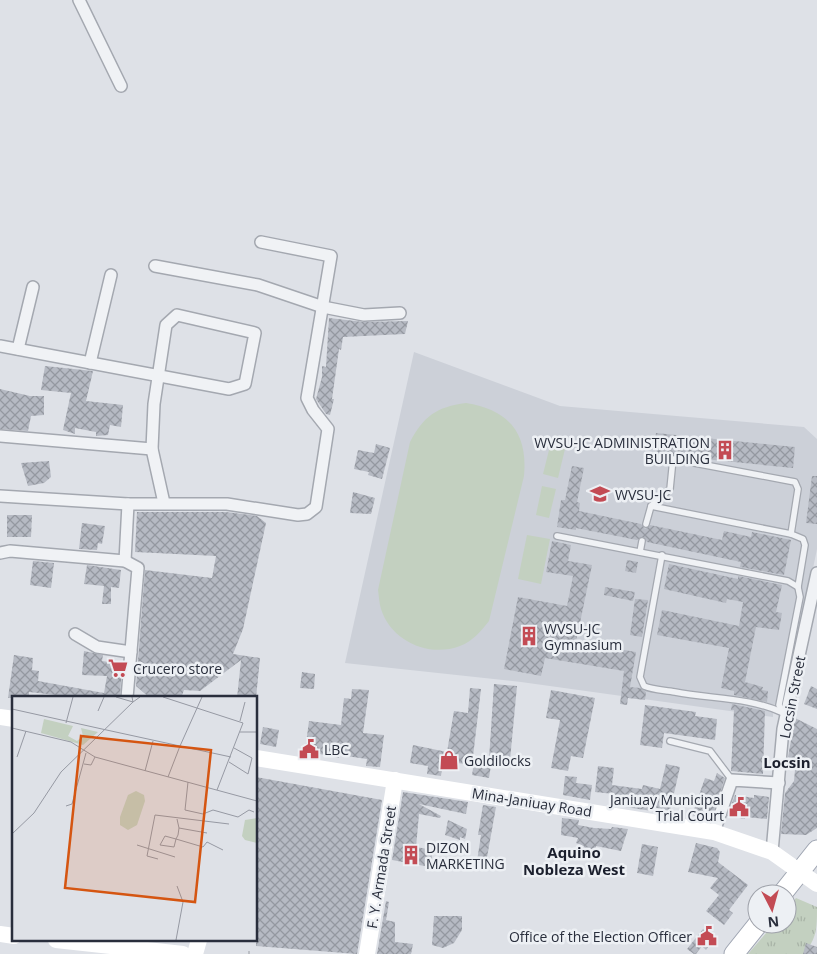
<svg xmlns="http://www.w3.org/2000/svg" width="817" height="954" viewBox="0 0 817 954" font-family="'Open Sans',sans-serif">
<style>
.built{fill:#ccd0d8}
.grass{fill:url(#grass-tufts)}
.pitch{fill:#c3d0c0}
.building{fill:url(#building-cross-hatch)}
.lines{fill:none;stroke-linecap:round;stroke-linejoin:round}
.lane-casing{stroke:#a4a8b0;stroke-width:8}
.street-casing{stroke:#a4a8b0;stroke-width:14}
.primary-casing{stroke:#9ea4b1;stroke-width:21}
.path{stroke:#bcbfc5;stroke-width:2;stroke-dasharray:4 4;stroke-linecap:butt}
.lane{stroke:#f0f2f5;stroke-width:5.5}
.street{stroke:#f0f2f5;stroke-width:11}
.secondary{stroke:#fff;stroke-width:16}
.primary{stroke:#fff;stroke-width:19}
.labels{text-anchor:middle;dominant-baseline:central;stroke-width:5;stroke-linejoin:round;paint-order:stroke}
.poi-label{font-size:14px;fill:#292e3c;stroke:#edf0f4;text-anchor:start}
.street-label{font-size:14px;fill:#292e3c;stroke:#edf0f4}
.neighbourhood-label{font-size:15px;font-weight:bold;fill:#1b1f2d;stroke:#edf0f4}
.inset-road{fill:none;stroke:#9699a3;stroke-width:1}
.view{fill:#d55511;fill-opacity:0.15;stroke:#d55511;stroke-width:2.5}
.inset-edge{fill:none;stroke:#292e3c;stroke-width:2.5}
</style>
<defs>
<pattern id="grass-tufts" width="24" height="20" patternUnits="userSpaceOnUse" patternTransform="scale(1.25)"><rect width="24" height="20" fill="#c3d0c0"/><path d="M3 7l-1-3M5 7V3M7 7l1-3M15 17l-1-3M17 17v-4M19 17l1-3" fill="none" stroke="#a8b3a6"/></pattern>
<pattern id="building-cross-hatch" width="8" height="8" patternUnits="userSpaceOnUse" patternTransform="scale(1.25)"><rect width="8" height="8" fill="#b6bac3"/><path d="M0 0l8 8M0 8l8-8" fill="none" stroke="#9498a0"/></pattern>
</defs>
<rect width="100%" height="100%" fill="#dee1e7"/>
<path class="built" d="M414,352l146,54 244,21 13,12v110l-32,155 -12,1v12l-252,-35 -176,-19z"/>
<path class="grass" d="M796,898l21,9c0,22 0,32 -14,47h-55l26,-30h13v-15z"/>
<g class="pitch">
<path d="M466,403c43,7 62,30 58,73l-35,145c-8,10 -16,20 -29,25 -31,12 -69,-5 -79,-37 -2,-6 -2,-13 -3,-19l32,-148c14,-26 26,-35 56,-39z"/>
<path d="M550,446l15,3 -7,29 -15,-4z"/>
<path d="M542,486l14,3 -7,29 -13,-3z"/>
<path d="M527,535l23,4 -9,45 -23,-5z"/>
</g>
<g class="building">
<path d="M329,318l35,4 44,-1 -3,13 -62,3 -2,13 -2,-1 -7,50h2l-4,16 -4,-1 -10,-15 6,-22v-11l4,1z"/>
<path d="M45,366l48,5 -7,30 37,4 -2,22 -11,-2 -2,10 -12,1v-4l-21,-4v6l-12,-4 8,-37 -30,-3z"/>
<path d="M0,389l30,7h14v19l-13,1 -3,15 -28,-2z"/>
<path d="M656,433l139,14 -2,21 -139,-14z"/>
<path d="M376,444l14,4 -8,31 -14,-4 1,-3 -15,-3 4,-19 16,3z"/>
<path d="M49,461l2,16 -7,6 -16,3 -7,-23z"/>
<path d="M572,466l12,2 -7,34 3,1 -1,8 62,13 4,5 5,-4 72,15 2,-9 27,6 1,-5 39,8 -7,35 -44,-8 1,-5 -94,-20 -4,-5 -6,3 -61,-12v2l-19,-3 4,-27h4z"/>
<path d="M812,476h5v48l-11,-1z"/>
<path d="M353,492l22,6 -4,16 -21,-1z"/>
<path d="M137,512h89l31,4 9,7 -23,106 -10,25 27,4 -4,40h-19l4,-38 -41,31 -16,-1 -3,8h-31l-14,-12 9,-116 67,8 4,-22 -81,-4z"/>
<path d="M7,515h25l-1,22h-24z"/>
<path d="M82,523l23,3 -3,18 -4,-1 -1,7 -18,-1z"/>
<path d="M552,541l19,4 -3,16 24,4 -16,77 60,10 -6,35 10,1 6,4 -1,8 -17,-2 -1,7 -7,-1 4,-33 -79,-13 -4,18 -37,-7 14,-72 49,9 6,-30 -27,-4z"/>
<path d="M627,560l11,2 -2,11 -11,-2z"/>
<path d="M33,561l21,2 -3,25 -21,-3z"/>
<path d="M669,564l69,15v-3l44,9 -6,27 6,1 -3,17 -23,-3 -11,55 18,5 -1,3 6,1 -1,11 -33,-7v-4l-13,-3 8,-40 -72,-13 5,-25 77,16 4,-24 -16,-3 -1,4 -62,-14z"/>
<path d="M87,565l34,5 -2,18 -8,-1v17h-9l2,-18 -20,-2z"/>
<path d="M605,587l30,5 -2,9 -29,-6z"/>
<path d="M635,599l13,1 -6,37 -12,-2z"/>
<path d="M84,651l19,4 -1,6 20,3 -2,34h-63v-3l-28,-3v6h-21l6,-43 19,3 -1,12 7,1 -1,10 66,12 3,-17 -25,-1z"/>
<path d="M302,672l13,2 -1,15 -14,-1z"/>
<path d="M494,684l23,2 -7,74 -21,-1z"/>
<path d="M811,686l6,3v20l-13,-5z"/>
<path d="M470,688l11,1 -9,76 -29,-4 -2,15 -14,-2 1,-8 -18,-3 3,-18 34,7 7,-41 14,2z"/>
<path d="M352,689l17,1 -6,43 21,2 -4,32 -14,-1 1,-7 -28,-4v3l-34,-7 4,-30 32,4 3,-27 7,1z"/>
<path d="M551,690l44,8 -12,60 -12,-2 -3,15 -17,-3 9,-48 -14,-2z"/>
<path d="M732,704l33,7 -2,63 -32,-3 3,-61h-3z"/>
<path d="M645,705l51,7 -1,4 22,3 -2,21 -51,-7 -2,15 -22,-3z"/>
<path d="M795,718l22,11v99l-11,7 -25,-1 4,-41 9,-12 2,-22 -8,-2z"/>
<path d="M263,727l16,3 -3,17 -16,-3z"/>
<path d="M474,763l17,2 -2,13 -17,-3z"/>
<path d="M666,764l14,3 -10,44 -18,-4v4l-40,-6 2,-11 -19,-2 3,-26 16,2 -2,17 30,4 1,-4 17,4z"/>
<path d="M717,773l8,5 -13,38 -10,-3 -2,4 -8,-2 13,-37 9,3z"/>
<path d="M565,776l12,1 -1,6 16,2 -2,15 -27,-5z"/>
<path d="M256,777l126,23 -25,154 -101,-8z"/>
<path d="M403,792l65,10 -2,12 -47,-10 22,12 -1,2 -21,-4 -3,33 17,3 -3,17 -38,-7z"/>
<path d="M735,795l19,3v-3l15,2 -2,22 -22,-2v2l-18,-3z"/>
<path d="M483,805l13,2 -10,56 -9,-2 4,-26h-3z"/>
<path d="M562,818l17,2 -1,5 16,3 17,1 1,-2 16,2 -7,22 -25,-5 -1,8 -12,-3 1,-5 -8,-3 2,-5 -17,-3z"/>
<path d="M448,820l19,9 -2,10 -5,-2v3l-15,-5z"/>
<path d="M696,843l21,5 3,4 -2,10 30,23 -19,25 4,3 -9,12 -18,-14 13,-16 -9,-7 8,-10 -30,-6z"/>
<path d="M642,844l16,3 -5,29 -16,-3z"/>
<path d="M386,901l3,1 -3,18 9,2v20l18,2 -2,10h-34z"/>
<path d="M434,916h28v14l-8,13 -11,5 -11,-3z"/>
<path d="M703,929l8,6 -4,5 4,3 -5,7 -4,-4 -6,8h-2l-7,-5z"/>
<path d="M806,943l11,4v7h-14z"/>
</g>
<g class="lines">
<defs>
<g id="lane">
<path d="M651,506l140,28"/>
<path d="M646,524l5,-18 19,-17 3,-30 122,23 3,7 -7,45 12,5 2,6 -7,42 2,10 -21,108 6,12"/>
<path d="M557,536l231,45 10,6"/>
<path d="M640,552l2,-11"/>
<path d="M662,555l-22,122 4,9c9,4 21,4 31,6 35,7 73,5 106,20"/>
<path d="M670,741l40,10 22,29"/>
</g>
<g id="street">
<path d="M79,0l42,86"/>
<path d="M155,266l103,19 65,22 41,8 36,-2"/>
<path d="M0,346l229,43 16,-5 10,-51 -78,-18 -11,10 -12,79 -2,45 12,54"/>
<path d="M18,349l15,-62"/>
<path d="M90,363l21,-88"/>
<path d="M0,436l152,13"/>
<path d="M0,496l128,8h99l71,11 9,-1 9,-7 12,-78 -15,-19 -6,-12 24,-142 -70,-14"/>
<path d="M0,553l10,-2 115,10 13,7 -11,130"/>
<path d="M125,561l3,-57"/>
<path d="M75,634l22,13 34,5"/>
<path d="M714,832l18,-52 47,3"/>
<path d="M772,852l11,-123 34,-156"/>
</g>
<g id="primary">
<path d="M782,894l35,-44"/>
<path d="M734,954l24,-30"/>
</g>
</defs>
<use href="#lane" class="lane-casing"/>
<use href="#street" class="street-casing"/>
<use href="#primary" class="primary-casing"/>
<path class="path" d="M249,954v-3"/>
<use href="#lane" class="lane"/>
<use href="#street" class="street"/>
<g class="secondary">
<path d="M0,717l14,2"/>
<path d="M256,758l458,74 58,20 45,32"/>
<path d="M0,934l14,2"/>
<path d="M56,940l127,14"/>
<path d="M195,954l4,-14"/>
<path d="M367,954l28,-174"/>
</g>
<use href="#primary" class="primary"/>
</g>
<defs>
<symbol id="building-bare" viewBox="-9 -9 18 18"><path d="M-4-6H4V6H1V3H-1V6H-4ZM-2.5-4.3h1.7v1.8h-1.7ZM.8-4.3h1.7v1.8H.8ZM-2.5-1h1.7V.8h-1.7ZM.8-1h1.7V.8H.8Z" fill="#c34b54" stroke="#edf0f4" stroke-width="2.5" paint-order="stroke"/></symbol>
<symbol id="university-bare" viewBox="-9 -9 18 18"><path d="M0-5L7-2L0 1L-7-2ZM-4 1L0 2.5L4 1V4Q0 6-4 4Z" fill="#c34b54" stroke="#edf0f4" stroke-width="2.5" paint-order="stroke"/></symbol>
<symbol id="supermarket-bare" viewBox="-9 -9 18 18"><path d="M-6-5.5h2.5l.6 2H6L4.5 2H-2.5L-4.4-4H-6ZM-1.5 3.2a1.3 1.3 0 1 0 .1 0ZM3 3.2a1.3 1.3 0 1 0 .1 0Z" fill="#c34b54" stroke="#edf0f4" stroke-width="2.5" paint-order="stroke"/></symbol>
<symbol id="civic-bare" viewBox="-9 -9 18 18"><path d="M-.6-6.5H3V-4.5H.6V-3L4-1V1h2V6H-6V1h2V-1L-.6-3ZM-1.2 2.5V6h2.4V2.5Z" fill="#c34b54" stroke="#edf0f4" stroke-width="2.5" paint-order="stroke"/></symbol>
<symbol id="shop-bare" viewBox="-9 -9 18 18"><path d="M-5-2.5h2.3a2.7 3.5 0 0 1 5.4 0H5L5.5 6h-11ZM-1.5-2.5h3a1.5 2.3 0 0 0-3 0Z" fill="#c34b54" stroke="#edf0f4" stroke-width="2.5" paint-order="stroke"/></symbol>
</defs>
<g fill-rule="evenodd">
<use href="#building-bare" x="711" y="436" width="28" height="28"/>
<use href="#university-bare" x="586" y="480" width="28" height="28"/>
<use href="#building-bare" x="515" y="622" width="28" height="28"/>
<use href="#supermarket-bare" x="104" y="654" width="28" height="28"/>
<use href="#civic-bare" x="295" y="735" width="28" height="28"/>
<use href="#shop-bare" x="435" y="746" width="28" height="28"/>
<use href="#civic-bare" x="725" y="793" width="28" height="28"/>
<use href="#building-bare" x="397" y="841" width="28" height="28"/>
<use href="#civic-bare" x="693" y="922" width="28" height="28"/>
</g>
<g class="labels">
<g class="poi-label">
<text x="710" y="442" text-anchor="end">WVSU-JC ADMINISTRATION<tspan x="710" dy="16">BUILDING</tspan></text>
<text x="615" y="494">WVSU-JC</text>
<text x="544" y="628">WVSU-JC<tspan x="544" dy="16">Gymnasium</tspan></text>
<text x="133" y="668">Crucero store</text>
<text x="324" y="749">LBC</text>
<text x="464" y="760">Goldilocks</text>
<text x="724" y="799" text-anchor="end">Janiuay Municipal<tspan x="724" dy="16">Trial Court</tspan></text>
<text x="426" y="847">DIZON<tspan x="426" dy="16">MARKETING</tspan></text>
<text x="692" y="936" text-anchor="end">Office of the Election Officer</text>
</g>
<g class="street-label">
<text transform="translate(792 697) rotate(-79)">Locsin Street</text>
<text transform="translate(532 802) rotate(9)">Mina-Janiuay Road</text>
<text transform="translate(381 867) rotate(-81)">F. Y. Armada Street</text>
</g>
<g class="neighbourhood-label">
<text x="787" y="762">Locsin</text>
<text x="574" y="852">Aquino<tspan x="574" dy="17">Nobleza West</tspan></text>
</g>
</g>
<g transform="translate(12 696)">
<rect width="245" height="245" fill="#dee1e7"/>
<path d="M32,23l29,7 -5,10 9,5 6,-5 -2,-8 17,4 -15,13 -42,-12z" fill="#c3d0c0"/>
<path d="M245,122v25l-12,-3 -3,-4 3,-16z" fill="#c3d0c0"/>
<path d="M124,95l8,4 1,6 -8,24 -9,5 -8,-5v-8l8,-22z" fill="#c3d0c0"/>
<path class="inset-road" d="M104,1l17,5 7,-5M151,1l80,26 -26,67M190,1l-22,49 51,11M0,13l90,20M86,15l6,-14M228,25l5,-19M54,27l7,-26M0,32l59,14 11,7M90,33l78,17 -12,31M228,36h17M70,53l13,8 162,44M5,61l9,-26M217,66l19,12 4,-16 -18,-10M72,68l7,1 4,-8M133,75l8,-30M176,86l-3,28 18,4 10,-4 25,7 11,-7 5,2M54,110l6,-2 14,-51M165,123l2,9 -1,7 -2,4 -2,8 -14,-2 5,-9 11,3 27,8 4,-5 16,8M167,132l28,5M0,138l22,-21 27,-41 72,-70 -1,-5M125,149l38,12M146,163l-11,-3 8,-41 74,9M164,244l7,-38 -6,-16"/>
<path class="view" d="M69,40l130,14 -16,152 -130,-14z"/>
<rect width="245" height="245" class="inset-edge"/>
</g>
<g transform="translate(772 909) rotate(174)"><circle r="24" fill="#edf0f4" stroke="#9fa2aa"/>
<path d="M0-4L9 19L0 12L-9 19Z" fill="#c34b54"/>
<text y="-8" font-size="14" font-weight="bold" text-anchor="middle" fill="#292e3c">N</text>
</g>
</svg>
